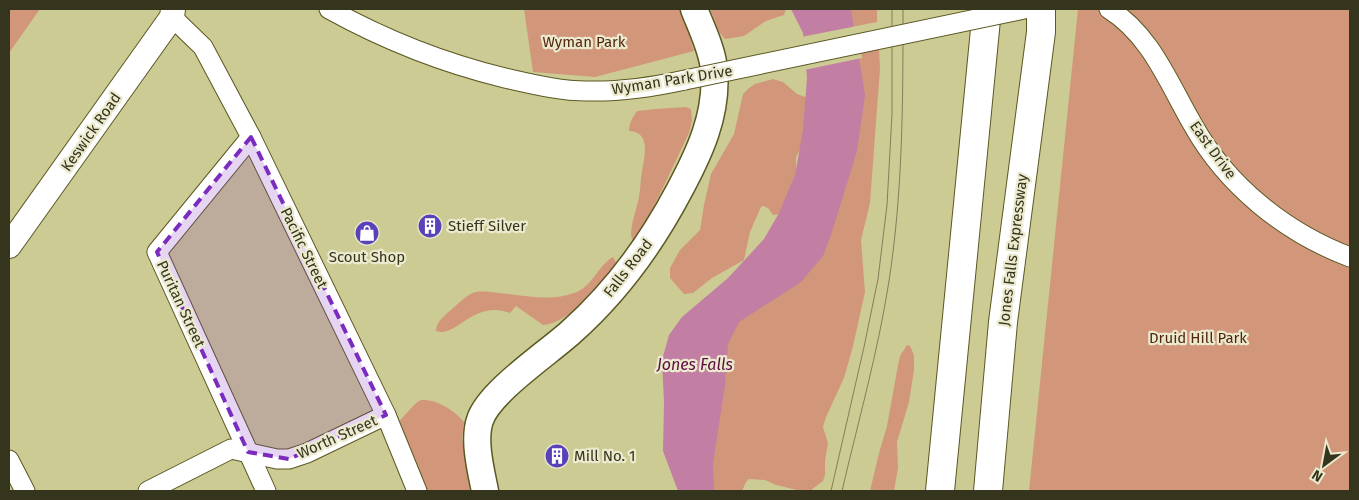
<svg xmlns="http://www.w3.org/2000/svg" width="1359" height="500" viewBox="0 0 1359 500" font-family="'Fira Sans',sans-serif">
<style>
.green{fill:#d2977b}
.water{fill:#c27ea3}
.pier{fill:#cdcb94}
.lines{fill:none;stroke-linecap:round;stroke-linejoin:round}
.minor-casing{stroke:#5b5823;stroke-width:21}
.tertiary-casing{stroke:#5b5823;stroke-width:26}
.secondary-casing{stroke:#5b5823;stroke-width:29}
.motorway-casing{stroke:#5b5823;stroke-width:30}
.minor{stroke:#fff;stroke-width:19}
.tertiary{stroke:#fff;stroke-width:24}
.secondary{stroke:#fff;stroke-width:26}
.motorway{stroke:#fff;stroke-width:28}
.tram{stroke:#817f58;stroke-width:1}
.minor-bridge-casing{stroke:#5b5823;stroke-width:21;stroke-linecap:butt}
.minor-bridge{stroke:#fff;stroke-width:19}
.marked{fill:#7b2cbf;fill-opacity:0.2;stroke:#7b2cbf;stroke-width:4;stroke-dasharray:10 6;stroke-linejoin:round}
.labels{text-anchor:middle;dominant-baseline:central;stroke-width:4.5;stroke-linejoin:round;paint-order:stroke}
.park-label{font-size:15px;fill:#53260e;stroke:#ebeacf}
.street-label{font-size:15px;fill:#35341d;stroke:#ebeacf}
.poi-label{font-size:15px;fill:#35341d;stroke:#ebeacf;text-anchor:start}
.water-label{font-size:16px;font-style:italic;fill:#5d0a42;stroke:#ebeacf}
</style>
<rect width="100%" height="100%" fill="#cdcb94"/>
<g class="green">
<path d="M9,9h31l-31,44z"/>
<path d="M524,9h157l13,42 -99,26 -62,-5z"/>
<path d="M710,9h76l-2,6 -18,6 -22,15 -19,3 -6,-7z"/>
<path d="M844,9h33v13l-31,6z"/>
<path d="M1078,9h272v482h-321z"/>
<path d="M879,49l1,20 -10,134 -9,37 4,52 -12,54 -9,32 -18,39 -3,10 5,16 -3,18v14l-2,6 -12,9 -10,1 -25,-6 -11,-5 -16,-1 -3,3 -4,9h-33l7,-115 25,-69 105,-251z"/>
<path d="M773,79l10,3 14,12 20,7 -14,43 -7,13v16l-15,41 -8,1 -5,-7 -5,-2 -2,1 -11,25 -6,28 -32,18 -19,15 -9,1 -14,-16v-10l10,-18 20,-20 4,-25 7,-31 23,-40 9,-40 6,-6 6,-4z"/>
<path d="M686,107l5,2 1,12 -3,12 -30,63 -18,35 -8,10c-6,-10 5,-34 6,-45 2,-8 1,-16 3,-24 2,-15 10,-40 -13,-41 0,-8 4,-14 8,-20l18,-2z"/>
<path d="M613,257l4,7c-11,18 -51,61 -74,61l-27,-19 -6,7c-37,-14 -54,26 -74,18 0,-9 8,-15 15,-21 7,-6 16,-16 25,-18 7,-1 16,0 23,1 25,2 51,9 75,0 19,-6 23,-27 39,-36z"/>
<path d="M907,345l3,1 4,9v15l-5,32 -12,40 1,26 -4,23h-24l9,-38 8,-27 11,-61 2,-9z"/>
<path d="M421,400c16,-1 33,10 43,22l-2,16 8,53h-48l-24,-69c7,-6 16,-19 23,-22z"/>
</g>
<path class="water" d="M791,9h60l14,86 -8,56 -25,81 -9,24 -22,26 -62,40 -11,22 -3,41 -12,79 1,27h-36l-15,-40 1,-48 -2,-43 7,-25 13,-18 46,-39 36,-39 15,-26 16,-38 8,-45 4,-52 -4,-45z"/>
<path class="pier" d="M857,26l5,32 -58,12 -3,-33z"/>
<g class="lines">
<defs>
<g id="minor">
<path d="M329,9c56,31 114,54 176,69 27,6 54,13 82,13 34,1 66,-4 98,-11"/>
<path d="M1109,9c42,26 60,75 84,116 34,61 93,108 157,132"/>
<path d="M172,17l31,30 48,90 135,278 31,76"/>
<path d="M251,137l-94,115 109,239"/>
<path d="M9,460l16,31"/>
<path d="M148,491l83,-42 46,10h12l18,-6 79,-38"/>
</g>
<path id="tertiary" d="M9,246l163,-229 1,-8"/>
<path id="secondary" d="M485,491c-4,-20 -12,-51 -5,-71 9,-28 68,-67 91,-88 45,-40 80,-88 108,-141 20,-37 39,-77 35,-121 -1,-19 -13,-43 -20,-61"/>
<g id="motorway">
<path d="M940,491l47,-482"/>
<path d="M988,491l15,-169 38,-290v-23"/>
</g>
</defs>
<use href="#minor" class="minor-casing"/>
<use href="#tertiary" class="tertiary-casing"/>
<use href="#secondary" class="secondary-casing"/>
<use href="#motorway" class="motorway-casing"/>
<use href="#minor" class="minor"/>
<use href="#tertiary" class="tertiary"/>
<use href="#secondary" class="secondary"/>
<use href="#motorway" class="motorway"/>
<g class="tram">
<path d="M831,491l33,-144 14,-68 9,-74 5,-91v-105"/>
<path d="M842,491c16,-69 36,-139 47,-210 14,-91 14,-181 14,-272"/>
</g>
<defs>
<path id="minor-bridge" d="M685,80l339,-71"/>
</defs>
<use href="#minor-bridge" class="minor-bridge-casing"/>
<use href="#minor-bridge" class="minor-bridge"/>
</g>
<path class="marked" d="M251,137l135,278 -97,44 -41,-7 -91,-200z"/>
<defs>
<symbol id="building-disc" viewBox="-11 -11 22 22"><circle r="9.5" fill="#5841b9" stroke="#ebeacf"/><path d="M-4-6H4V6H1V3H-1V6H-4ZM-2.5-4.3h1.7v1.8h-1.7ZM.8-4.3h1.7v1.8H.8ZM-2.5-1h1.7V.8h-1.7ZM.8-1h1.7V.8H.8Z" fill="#fff"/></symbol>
<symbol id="shop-disc" viewBox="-11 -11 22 22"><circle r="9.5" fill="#5841b9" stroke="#ebeacf"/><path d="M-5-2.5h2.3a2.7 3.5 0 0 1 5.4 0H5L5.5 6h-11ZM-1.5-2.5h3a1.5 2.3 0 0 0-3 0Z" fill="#fff"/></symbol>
</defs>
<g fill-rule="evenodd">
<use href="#building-disc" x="416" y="212" width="28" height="28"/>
<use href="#shop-disc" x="353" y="219" width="28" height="28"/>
<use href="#building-disc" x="543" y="442" width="28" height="28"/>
</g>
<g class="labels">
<g class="park-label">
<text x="584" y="42">Wyman Park</text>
<text x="1198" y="338">Druid Hill Park</text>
</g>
<g class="street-label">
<text transform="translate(672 80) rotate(-9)">Wyman Park Drive</text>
<text transform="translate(91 132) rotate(-55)">Keswick Road</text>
<text transform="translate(1213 150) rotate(54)">East Drive</text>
<text transform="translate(304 248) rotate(64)">Pacific Street</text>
<text transform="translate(1013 250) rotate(-83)">Jones Falls Expressway</text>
<text transform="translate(628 268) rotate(-52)">Falls Road</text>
<text transform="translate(181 304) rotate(65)">Puritan Street</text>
<text transform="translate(337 437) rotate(-24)">Worth Street</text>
</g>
<g class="poi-label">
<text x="448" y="226">Stieff Silver</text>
<text x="367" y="257" text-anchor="middle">Scout Shop</text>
<text x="574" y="456">Mill No. 1</text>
</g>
<g class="water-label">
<text x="695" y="364">Jones Falls</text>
</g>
</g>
<rect width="1359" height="500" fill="none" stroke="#35341d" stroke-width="20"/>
<g transform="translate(1324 465) rotate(212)" stroke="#ebeacf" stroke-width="4" paint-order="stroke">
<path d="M0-4L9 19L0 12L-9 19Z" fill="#35341d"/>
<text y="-8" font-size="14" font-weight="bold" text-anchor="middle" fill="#35341d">N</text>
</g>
</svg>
